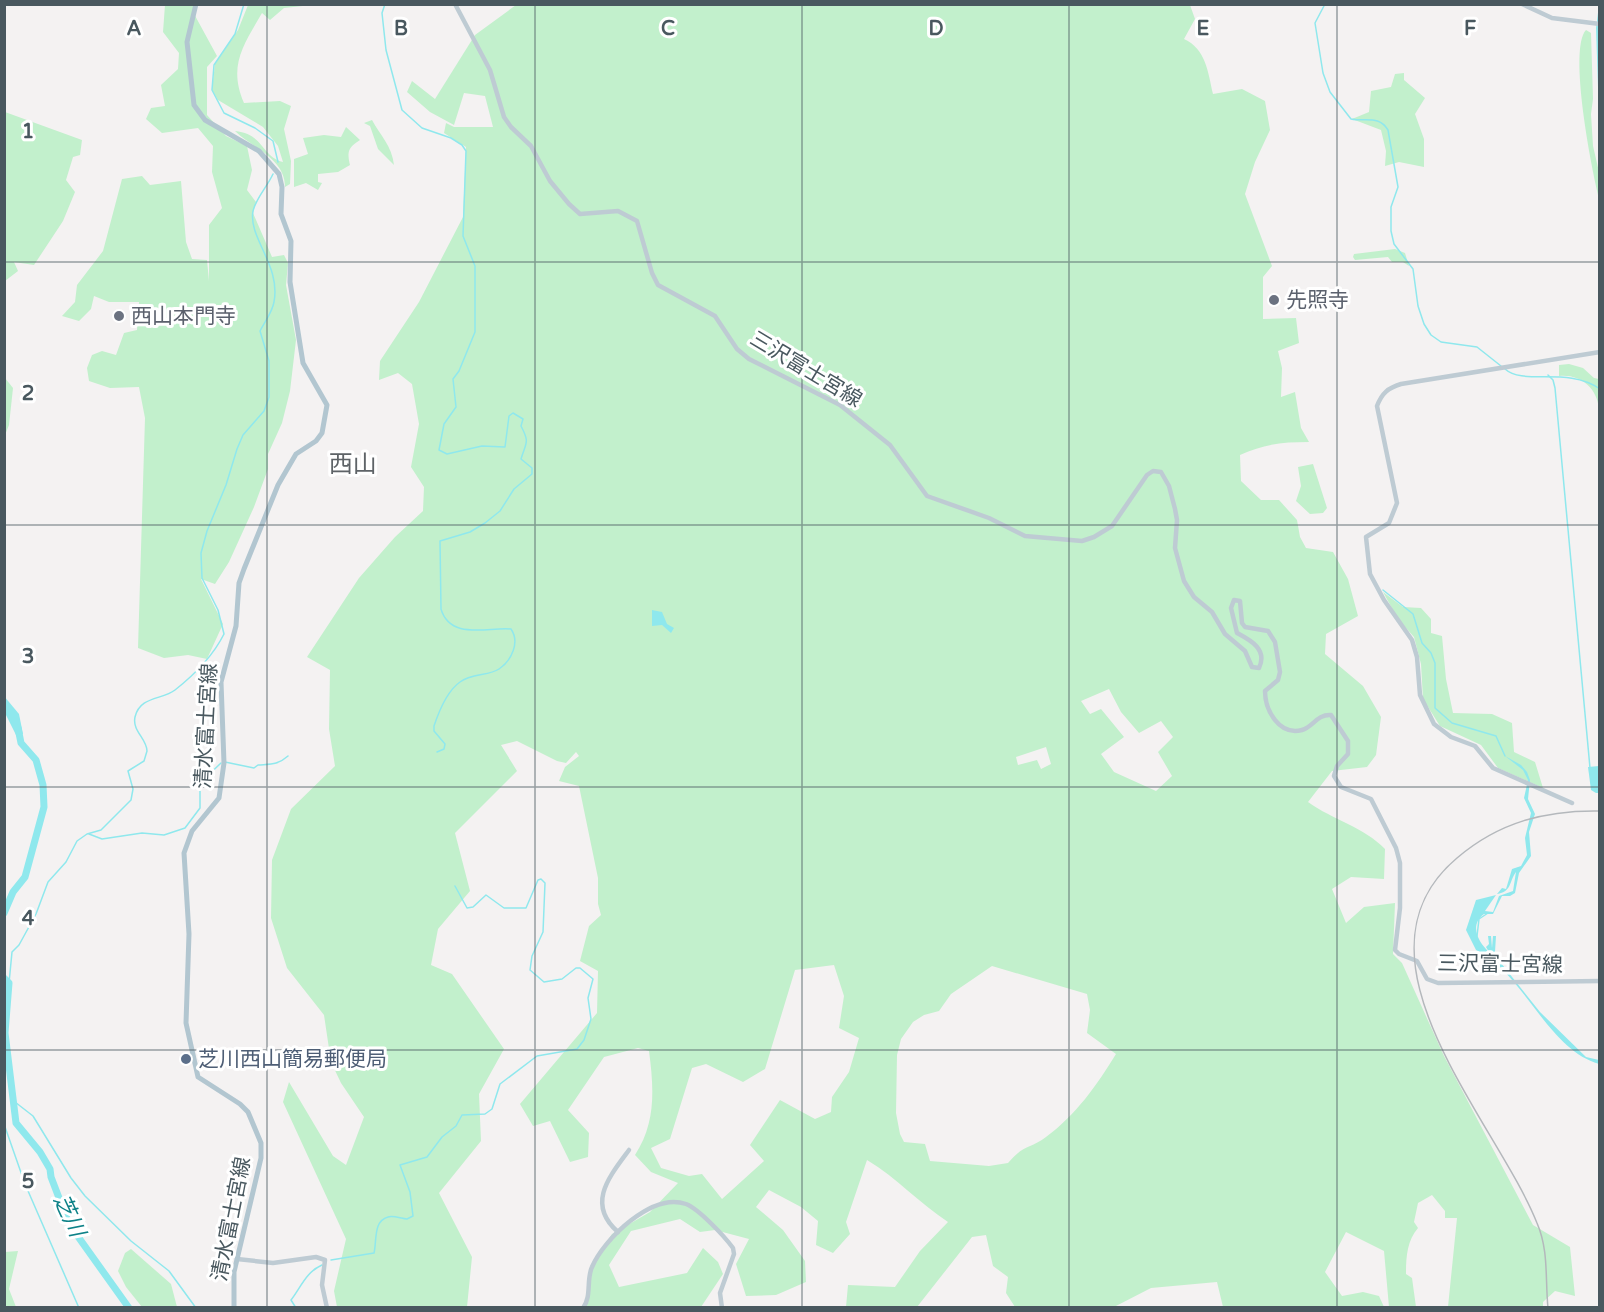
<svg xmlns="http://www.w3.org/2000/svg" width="1604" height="1312" font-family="'Varela Round','Noto Sans JP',sans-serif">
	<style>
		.green { fill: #c2f0cc; fill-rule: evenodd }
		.water { fill: #8fe8ed }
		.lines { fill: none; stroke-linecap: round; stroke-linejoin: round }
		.stream { stroke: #8fe8ed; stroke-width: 1.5 }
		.river { stroke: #8fe8ed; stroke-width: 7 }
		.secondary { stroke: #becbd3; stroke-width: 4.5 }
		.primary { stroke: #b2c6d0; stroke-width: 5 }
		.rail { stroke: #b4b8bc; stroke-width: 1.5 }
		.grid { fill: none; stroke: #49585f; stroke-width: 1.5; stroke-opacity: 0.55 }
		.worship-dot { fill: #6b7280; stroke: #fff; stroke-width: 2 }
		.service-dot { fill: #5c6f8a; stroke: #fff; stroke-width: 2 }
		.labels { text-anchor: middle; stroke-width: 6; stroke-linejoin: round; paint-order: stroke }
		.worship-label { font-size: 21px; fill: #5b616d; stroke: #fff; text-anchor: start }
		.street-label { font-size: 21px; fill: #49585f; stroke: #fff }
		.service-label { font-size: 21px; fill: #4e5e75; stroke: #fff; text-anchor: start }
		.water-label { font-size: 22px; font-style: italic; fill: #0e8288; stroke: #fff }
		.quarter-label { font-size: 24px; fill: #5e6367; stroke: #fff }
		.grid-label { font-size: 20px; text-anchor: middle; font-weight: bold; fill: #49585f; stroke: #fff; stroke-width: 6; stroke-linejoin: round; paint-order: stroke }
	</style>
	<rect width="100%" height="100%" fill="#f4f2f2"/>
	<g class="green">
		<polygon points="165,5 194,5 193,12 217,56 207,67 207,115 226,136 247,146 252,170 247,190 256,202 253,213 272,257 284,255 288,263 286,285 296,340 290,391 282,423 268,454 268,469 254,507 229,562 215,584 201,579 223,624 207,659 188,655 164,658 138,648 145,418 139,387 110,388 89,381 87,368 92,355 102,351 116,355 124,333 137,330 139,302 109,302 94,296 91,309 79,321 62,316 75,302 77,285 103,251 122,179 142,176 150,185 181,181 186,242 192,259 207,260 209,281 209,225 222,208 212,172 213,146 198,128 162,133 146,119 151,108 165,106 161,85 178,69 179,53 163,32"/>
		<path d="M248,5H312L284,8L270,20L262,13C243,46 228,66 244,103L280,101L291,106L284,129L291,161L290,184L285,187C285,158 252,148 235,131C264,134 261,156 283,162L278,146L263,127L218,100L212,90L215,64L238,30Z"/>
		<path d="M516,5H1190L1195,19L1184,39C1206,49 1208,72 1213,94L1242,89L1265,101L1270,130L1255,162L1245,194L1272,266L1263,277V319L1296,318L1299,343L1278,351L1282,368L1281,397L1295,392L1301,428L1309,442C1283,442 1264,444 1240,455L1241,481L1261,500H1279L1297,520L1300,537L1306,548L1333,552L1348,579L1358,616L1326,634L1325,654L1363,686L1381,717L1376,755L1367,767L1332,771L1308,802C1333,820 1364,827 1385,849L1384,879L1351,877L1332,889L1346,923L1364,907L1395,903L1393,954L1402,963L1444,1056L1533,1225L1570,1247L1575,1296L1555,1291L1543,1302V1307H1448L1457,1218H1445V1211L1432,1195L1418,1203L1414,1222L1418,1228C1407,1241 1406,1257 1406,1274L1412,1278L1416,1307H1389L1384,1251L1346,1232L1325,1272L1342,1296L1363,1292L1379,1296L1384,1307H1223L1217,1282L1151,1288L1114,1307H1015L1006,1293L1008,1277L993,1266L986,1235L972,1237L917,1307H846L848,1285L895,1287L920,1251L948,1222C919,1203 897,1178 867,1160L846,1222L850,1234L833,1253L816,1245L818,1221L801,1207L769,1190L756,1207L783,1230L805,1261L806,1282L776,1295L746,1296L736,1264L749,1239L715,1230L700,1232L680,1219L631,1231L609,1265L619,1287L687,1273L703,1248L718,1262L723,1274L701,1307H585L593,1262L612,1234L650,1212L678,1183L651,1172L635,1155C656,1123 654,1089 649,1051L638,1048L604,1057L568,1110L589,1133L588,1157L570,1162L550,1121L533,1126L520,1104L597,1013L598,971L580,961L589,926L601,915L598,904V878L579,786L559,781L565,767L579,756L576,752L566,763L557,761L517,741L501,745L517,771L455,833L470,891L438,929L431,965L452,974L504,1049L479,1094L481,1141L439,1193L472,1257L467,1307H337L334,1291L346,1239L283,1102L289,1082L333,1156L346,1165L364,1117L341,1083L331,1062L324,1015L287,968L271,918L272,860L291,809L335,766L329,729L330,670L307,657L359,578L395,537L423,511L424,487L411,467L419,424L412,384L398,373L379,380L380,361L419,302L463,217L466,147L444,133L446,123L454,127H493L485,96L464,93L454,125L430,112L407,92L412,81L435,99L475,35ZM1109,689L1121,712L1139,733L1161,721L1173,737L1158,752L1172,776L1156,791L1114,772L1101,754L1124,737L1101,709L1090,714L1081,701ZM1046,747L1051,764L1041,769L1037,760L1018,765L1016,757ZM834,965L844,996L839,1028L859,1038L849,1072L832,1097L831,1112L815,1119L780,1100L750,1145L764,1161L722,1199L702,1174L689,1176L661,1168L651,1148L670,1139L692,1068L706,1064L743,1082L765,1069L795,970ZM992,966L1087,994L1090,1010L1087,1033L1116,1054C1097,1085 1076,1115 1046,1137C1030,1149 1024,1144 1008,1163L989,1166L930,1161L925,1144L904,1142L900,1134L896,1113L897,1055L901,1039L913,1022L924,1015L939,1011L951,994Z"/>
		<path d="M1586,30L1591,33L1593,99L1591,114L1593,146L1599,172V198C1592,171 1568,49 1586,30Z"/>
		<polygon points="1404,73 1404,80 1425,98 1415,114 1424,139 1424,167 1399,162 1385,166 1386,151 1381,130 1352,119 1369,112 1371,91 1391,87 1395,74"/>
		<polygon points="5,112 82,140 80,155 73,157 66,180 75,192 63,221 34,265 14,262 18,271 5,281"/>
		<path d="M372,120C380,135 392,146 394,165L378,149L370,126L364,123Z"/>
		<path d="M346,127L360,140C348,148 347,151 350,165L338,172L318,174V182L322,183L318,190L306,183L294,187V159L308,154L303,138L324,135L341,137Z"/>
		<polygon points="1395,249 1405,253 1409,266 1403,262 1392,262 1388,257 1355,260 1353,257 1354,254"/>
		<path d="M1569,364L1583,368L1594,378L1599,379V409C1597,388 1581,374 1559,376V365Z"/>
		<polygon points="5,378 13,388 9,425 5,435"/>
		<polygon points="1313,464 1327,508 1323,513 1310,514 1296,501 1301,486 1298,467"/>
		<polygon points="1383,592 1403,607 1421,608 1431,619 1431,633 1442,636 1446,679 1453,713 1492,714 1512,723 1514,752 1535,762 1543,788 1498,768 1481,745 1440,726 1423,699 1421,664 1414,637 1398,619"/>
		<polygon points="131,1249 171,1284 177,1307 142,1307 126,1287 118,1271 125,1253"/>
		<polygon points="18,1251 9,1289 16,1307 5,1307 5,1252"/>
	</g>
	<g class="water">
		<polygon points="1599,5 1599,117 1596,28"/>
		<polygon points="652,610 662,612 667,624 674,628 671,633 662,625 652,626"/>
		<polygon points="4,696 19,714 23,734 17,737 5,713"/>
		<path d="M1505,756L1521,765L1527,772L1530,780L1528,799L1535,814L1529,832L1531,856L1519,873L1515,893L1510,896H1502L1493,914H1484C1469,925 1478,942 1489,952L1486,947L1489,944L1488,936H1491L1492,948L1493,936H1496L1495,952L1501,963L1540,1012L1586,1057L1599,1060V1064C1547,1049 1523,972 1476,950L1466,930L1476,900L1496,895L1485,911L1493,912L1499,896L1513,891L1516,872C1509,881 1512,892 1497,894L1502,888L1506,889L1512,869L1521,866L1527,855L1525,838L1531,813L1524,798L1528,780L1523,770Z"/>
		<polygon points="1599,766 1599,793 1596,793 1591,790 1588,767"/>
	</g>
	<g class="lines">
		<g class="stream">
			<polyline points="244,4 235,34 214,65 212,90 224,113 255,128 273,141 278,162"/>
			<path d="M385,4L382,13L386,50L402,110L422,128L451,138L462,145L466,151L463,236L475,266V332L459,371L453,379L456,407L444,424L439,450L447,454L482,446L505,447L509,416L513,413L523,419L521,426C530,443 526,442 521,459L532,468V474L514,489L500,511L485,523L470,532L440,541L441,609C450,640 487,627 511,629C520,642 512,660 499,669C489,676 471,673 460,682C447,691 439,711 434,726V731L445,744L444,749L437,752"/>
			<path d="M1325,4L1315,23L1323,73L1330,92L1351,119C1366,122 1379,115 1388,130L1398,187L1391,207V231L1394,244L1413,269L1418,306L1424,324L1431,335L1441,342L1477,347L1501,366"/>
			<path d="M1505,369C1524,386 1567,366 1600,389"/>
			<polyline points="1548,375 1553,380 1555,388 1590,768"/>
			<polyline points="1383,590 1413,614 1422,643 1431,653 1435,663 1435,708 1452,723 1496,736 1505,756"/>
			<path d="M225,762L254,768L258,765C271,764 278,765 288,756"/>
			<polyline points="89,834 102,839 142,833 164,835 185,828 200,808 200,783 221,763"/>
			<polyline points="1477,936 1479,919 1488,913"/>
			<path d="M9,983L12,952L19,945L36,914L48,882L66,862L77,841L87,834L101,830L131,800L133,789L128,771L144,761L147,751C147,739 132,731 135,717C140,696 162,700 175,690C194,675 213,656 224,634L218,610L202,578L201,553L207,531L226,485L237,449L243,435L264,411L269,397V361L260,331C265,321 272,313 274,302C281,265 248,238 253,211C256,198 267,187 273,174"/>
			<polyline points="15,1102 33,1116 71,1178 85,1196 131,1241 169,1271 196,1308"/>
			<polyline points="4,1124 25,1184 79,1308"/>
			<path d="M331,1260L374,1253C377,1241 373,1221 388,1217C393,1215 402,1219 407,1219L413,1216L410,1192L400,1165L427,1157L442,1137L456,1126L462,1115L485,1114L492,1109L500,1084L537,1056L577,1049L584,1040L591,1019L588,998L593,979L580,968H576L562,979L544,982L530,970L532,956L543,932L545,883L541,879L538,880L526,908H504L486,895L473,907L467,908L455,886"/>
			<path d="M296,1308L291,1300C301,1287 306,1272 322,1265"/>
		</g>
		<g class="river">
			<polyline points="4,913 13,892 25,877 44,807 43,785 36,760 21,743 18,728"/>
			<polyline points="4,978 9,983 5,1033 16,1123 40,1152 50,1169 51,1177 69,1224 129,1308"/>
		</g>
		<g class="secondary">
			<path d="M455,4L490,70L504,117L511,127L531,146L550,181L569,204L580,214L618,211L637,221L652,273L658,285L715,316L737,349L749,359L840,405L890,445L927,496L989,518L1025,536L1082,541L1094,537L1112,526L1147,475L1153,471L1161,472L1169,486L1175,509L1177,520L1175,548L1184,581L1194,597L1212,612L1225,634L1245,651L1252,667L1259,668C1268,649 1250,640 1237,633L1231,608L1234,600L1240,601L1242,623L1245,627L1268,631L1275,642L1280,672L1278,680L1265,691C1265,710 1279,736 1302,730C1313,727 1317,714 1331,715L1348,741V754L1337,766L1334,776L1341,787L1371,799L1396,848L1400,863V908L1395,950L1399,954L1417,961L1427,979L1438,983L1600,981"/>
			<polyline points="1522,4 1552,18 1600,24"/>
			<path d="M1572,803L1493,768L1475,746L1451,737L1434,724L1420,695L1417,657L1412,640L1384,600L1370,574L1366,537L1389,523L1397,503L1377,406C1382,393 1388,388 1401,384L1600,352"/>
			<path d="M618,1232C586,1204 609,1177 629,1150"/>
			<polyline points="237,1259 273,1263 316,1257 325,1260 322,1285 327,1308"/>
			<path d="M583,1308C592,1296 586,1280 592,1267C604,1239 652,1192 686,1204C699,1209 725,1237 733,1248L734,1254L720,1293L722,1308"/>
		</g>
		<polyline class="primary" points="196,4 187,42 194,105 205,120 259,151 279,174 282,187 281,214 291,241 290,282 303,363 327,405 322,433 316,441 296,454 278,485 244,569 239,583 236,626 221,682 224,763 219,798 192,831 184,853 189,934 186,1023 198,1077 240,1104 248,1112 261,1143 261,1158 234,1272 234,1308"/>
		<path class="rail" d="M1548,1308C1545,1278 1549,1251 1537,1223C1497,1122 1339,957 1457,858C1499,822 1546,810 1600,811"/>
	</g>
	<path class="grid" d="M267,4V1308M535,4V1308M802,4V1308M1069,4V1308M1337,4V1308M4,262H1600M4,525H1600M4,787H1600M4,1050H1600"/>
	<g class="worship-dot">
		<circle cx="1274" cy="300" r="6"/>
		<circle cx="119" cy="316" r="6"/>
	</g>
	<circle class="service-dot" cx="186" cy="1059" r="6"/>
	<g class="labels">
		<g class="worship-label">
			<text x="1286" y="307">先照寺</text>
			<text x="131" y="323">西山本門寺</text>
		</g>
		<g class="street-label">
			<text transform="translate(806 369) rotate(31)" y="7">三沢富士宮線</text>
			<text transform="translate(206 726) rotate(-87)" y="7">清水富士宮線</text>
			<text transform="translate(1500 964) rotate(1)" y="7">三沢富士宮線</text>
			<text transform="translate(231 1219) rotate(-79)" y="7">清水富士宮線</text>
		</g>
		<g class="service-label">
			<text x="198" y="1066">芝川西山簡易郵便局</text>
		</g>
		<g class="water-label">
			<text transform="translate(70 1215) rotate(65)" y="8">芝川</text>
		</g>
		<g class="quarter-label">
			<text x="353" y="472">西山</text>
		</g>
	</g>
	<g class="grid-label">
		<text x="134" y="35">A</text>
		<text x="401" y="35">B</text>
		<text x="668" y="35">C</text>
		<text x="936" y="35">D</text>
		<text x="1203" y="35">E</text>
		<text x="1470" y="35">F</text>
		<text x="28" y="138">1</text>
		<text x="28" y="400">2</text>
		<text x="28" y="663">3</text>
		<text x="28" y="925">4</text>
		<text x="28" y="1188">5</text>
	</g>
	<rect width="1604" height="1312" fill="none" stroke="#49585f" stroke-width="12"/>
</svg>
